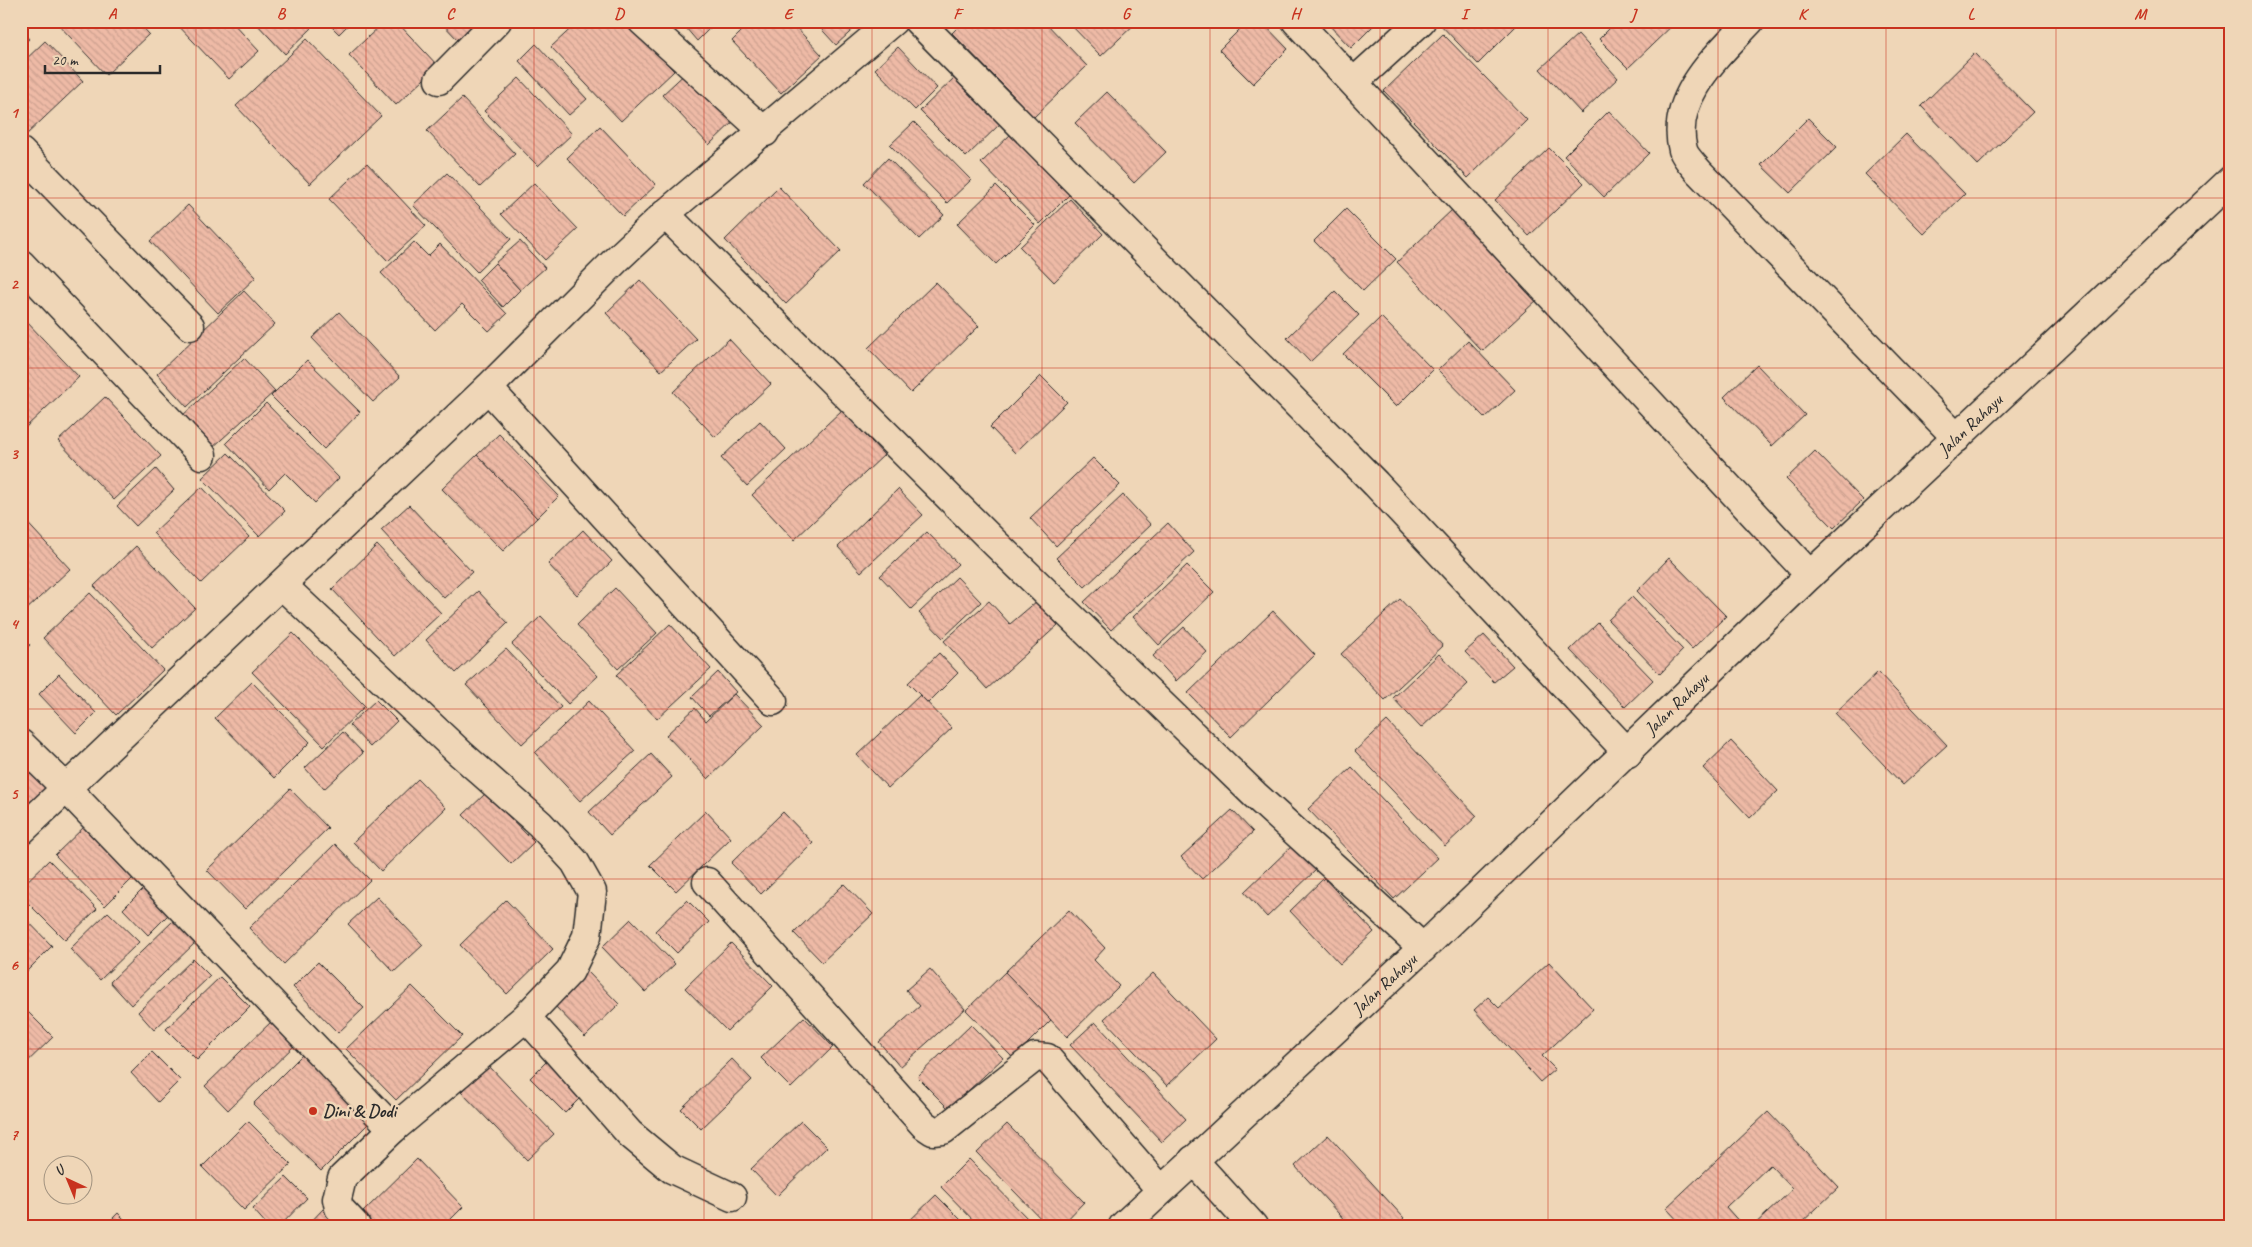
<svg xmlns="http://www.w3.org/2000/svg" width="2252" height="1247" font-family="Caveat,sans-serif">
	<style>
		.building { fill: url(#building-back-hatch); stroke: #2b2b2b }
		.lines { fill: none; stroke-linecap: round; stroke-linejoin: round }
		.minor-casing { stroke: #2b2b2b; stroke-width: 31 }
		.minor { stroke: #efd6b7; stroke-width: 28 }
		.grid { fill: none; stroke: #c8321e; stroke-width: 1; stroke-opacity: 0.55 }
		.poi-dot { fill: #c8321e; stroke: #efd6b7; stroke-width: 2 }
		.labels { text-anchor: middle; stroke-width: 5; stroke-linejoin: round; paint-order: stroke }
		.street-label { font-size: 18px; fill: #2b2b2b; stroke: #efd6b7 }
		.poi-label { font-size: 18px; font-weight: bold; fill: #2b2b2b; stroke: #efd6b7; text-anchor: start }
		.neatline { fill: none; stroke: #c8321e; stroke-width: 2 }
		.grid-label { font-size: 16px; text-anchor: middle; font-weight: bold; fill: #c8321e }
	</style>
	<defs>
		<pattern id="building-back-hatch" width="6" height="6" patternUnits="userSpaceOnUse" patternTransform="scale(1.25)"><rect width="6" height="6" fill="#eebaa6"/><path d="M-1 5l2 2M0 0l6 6M5-1l2 2" fill="none" stroke="#cca08f"/></pattern>
	</defs>
	<rect width="100%" height="100%" fill="#efd6b7"/>
	<filter id="ink" filterUnits="userSpaceOnUse"><feTurbulence type="fractalNoise" baseFrequency=".02" numOctaves="2"/><feDisplacementMap in="SourceGraphic" scale="10" xChannelSelector="R" yChannelSelector="G"/><feConvolveMatrix kernelMatrix="1 2 1 2 8 2 1 2 1" color-interpolation-filters="sRGB"/></filter>
	<g filter="url(#ink)">
		<g class="building">
			<polygon points="55,21 137,21 149,34 106,75"/>
			<polygon points="174,21 231,21 259,51 229,79"/>
			<polygon points="254,21 303,21 311,29 285,54"/>
			<polygon points="326,21 352,21 339,34"/>
			<polygon points="385,21 396,21 438,66 396,105 349,55"/>
			<polygon points="440,21 477,21 458,40"/>
			<polygon points="579,21 627,21 674,71 621,121 551,47"/>
			<polygon points="680,21 717,21 697,41"/>
			<polygon points="752,21 790,21 822,55 781,93 732,41"/>
			<polygon points="814,21 860,21 861,22 836,45"/>
			<polygon points="964,21 1044,21 1087,66 1034,117 952,33"/>
			<polygon points="1067,21 1138,21 1101,56"/>
			<polygon points="1248,21 1261,21 1288,49 1253,84 1219,50"/>
			<polygon points="1325,21 1378,21 1351,48"/>
			<polygon points="1437,21 1521,21 1478,64"/>
			<polygon points="1617,21 1677,21 1628,68 1599,39"/>
			<polygon points="21,30 29,39 21,46"/>
			<polygon points="1443,34 1527,120 1468,178 1384,91"/>
			<polygon points="1578,34 1618,78 1581,113 1540,69"/>
			<polygon points="307,39 381,116 310,184 236,106"/>
			<polygon points="45,41 83,81 25,136 21,133 21,64"/>
			<polygon points="536,44 587,99 569,115 519,61"/>
			<polygon points="898,47 937,88 915,110 875,69"/>
			<polygon points="1975,53 2033,112 1978,165 1921,106"/>
			<polygon points="690,69 737,118 709,145 662,95"/>
			<polygon points="957,75 1002,122 966,157 920,111"/>
			<polygon points="519,78 572,134 538,166 484,111"/>
			<polygon points="1107,92 1166,152 1134,183 1075,123"/>
			<polygon points="462,98 515,154 480,187 427,131"/>
			<polygon points="1609,111 1649,153 1604,197 1564,156"/>
			<polygon points="1808,118 1837,147 1790,193 1761,165"/>
			<polygon points="914,122 971,180 947,203 890,145"/>
			<polygon points="600,126 656,185 623,216 567,158"/>
			<polygon points="1013,132 1072,192 1040,224 981,163"/>
			<polygon points="1906,134 1965,194 1924,234 1865,174"/>
			<polygon points="1549,148 1584,183 1529,236 1495,200"/>
			<polygon points="888,158 944,215 919,239 864,183"/>
			<polygon points="367,163 426,226 388,261 329,199"/>
			<polygon points="447,173 511,239 477,272 413,205"/>
			<polygon points="534,183 578,229 545,260 501,214"/>
			<polygon points="996,186 1035,225 996,264 957,224"/>
			<polygon points="779,187 841,251 786,304 725,240"/>
			<polygon points="1070,199 1103,234 1054,282 1020,247"/>
			<polygon points="188,205 256,277 218,313 150,241"/>
			<polygon points="1346,209 1396,259 1363,291 1314,241"/>
			<polygon points="1453,209 1538,299 1482,351 1397,262"/>
			<polygon points="520,241 545,268 520,290 495,263"/>
			<polygon points="414,242 428,256 440,244 507,314 489,331 462,304 435,330 381,273"/>
			<polygon points="495,263 520,290 503,307 478,280"/>
			<polygon points="640,280 696,339 661,371 606,313"/>
			<polygon points="936,282 979,326 911,393 868,348"/>
			<polygon points="244,291 275,324 187,407 157,374"/>
			<polygon points="1335,291 1359,315 1310,362 1287,338"/>
			<polygon points="339,312 400,377 373,402 312,338"/>
			<polygon points="1381,317 1433,370 1396,407 1343,354"/>
			<polygon points="25,320 79,377 26,427 21,422 21,324"/>
			<polygon points="729,339 771,384 715,437 673,392"/>
			<polygon points="1468,341 1515,390 1485,418 1438,370"/>
			<polygon points="244,358 275,391 211,449 181,417"/>
			<polygon points="307,360 360,412 324,449 271,396"/>
			<polygon points="1757,365 1805,415 1772,446 1724,397"/>
			<polygon points="1041,376 1067,402 1015,453 990,427"/>
			<polygon points="105,397 161,456 114,500 58,441"/>
			<polygon points="266,403 339,478 315,503 285,473 269,489 226,443"/>
			<polygon points="842,410 884,455 794,540 752,495"/>
			<polygon points="760,421 786,449 747,486 721,458"/>
			<polygon points="499,434 559,496 537,518 477,455"/>
			<polygon points="1815,451 1863,500 1834,528 1786,479"/>
			<polygon points="228,453 285,511 259,536 202,478"/>
			<polygon points="477,455 537,518 503,551 442,489"/>
			<polygon points="1093,458 1120,485 1056,546 1030,518"/>
			<polygon points="156,469 174,490 136,526 117,506"/>
			<polygon points="202,487 249,537 201,583 153,533"/>
			<polygon points="898,489 923,515 861,572 838,547"/>
			<polygon points="1123,495 1151,525 1085,587 1056,558"/>
			<polygon points="409,505 472,572 444,598 381,530"/>
			<polygon points="21,516 70,569 22,614 21,614"/>
			<polygon points="1168,523 1194,552 1111,630 1084,602"/>
			<polygon points="583,530 612,561 577,595 548,564"/>
			<polygon points="927,532 958,564 911,609 880,576"/>
			<polygon points="377,545 441,613 395,656 332,589"/>
			<polygon points="136,546 195,608 152,648 94,586"/>
			<polygon points="1669,558 1726,616 1692,649 1637,591"/>
			<polygon points="1187,565 1214,592 1159,645 1133,617"/>
			<polygon points="957,577 981,602 943,638 919,613"/>
			<polygon points="615,588 657,633 618,669 577,625"/>
			<polygon points="478,591 508,623 456,673 426,640"/>
			<polygon points="90,593 163,670 116,715 43,638"/>
			<polygon points="1632,597 1683,650 1660,674 1608,620"/>
			<polygon points="1400,599 1443,646 1385,700 1341,654"/>
			<polygon points="989,601 1010,624 1037,601 1058,625 987,689 944,641"/>
			<polygon points="1273,611 1315,655 1231,737 1188,693"/>
			<polygon points="541,616 598,676 568,704 512,644"/>
			<polygon points="1598,623 1653,680 1625,707 1570,650"/>
			<polygon points="670,624 711,669 657,719 616,675"/>
			<polygon points="1184,627 1207,652 1176,681 1153,656"/>
			<polygon points="293,633 365,706 324,746 252,672"/>
			<polygon points="1484,635 1513,666 1494,682 1465,652"/>
			<polygon points="21,636 30,645 21,653"/>
			<polygon points="506,649 561,707 522,744 466,685"/>
			<polygon points="939,653 958,673 928,703 908,683"/>
			<polygon points="1439,654 1468,684 1421,728 1393,698"/>
			<polygon points="718,672 736,692 709,716 692,697"/>
			<polygon points="1878,672 1947,745 1903,785 1835,713"/>
			<polygon points="59,674 96,713 76,733 39,694"/>
			<polygon points="252,682 310,742 274,778 215,718"/>
			<polygon points="734,694 764,725 708,779 666,735 695,708 706,721"/>
			<polygon points="920,695 952,728 888,788 857,755"/>
			<polygon points="376,700 397,721 370,747 349,725"/>
			<polygon points="589,701 635,751 580,801 535,753"/>
			<polygon points="1387,721 1477,816 1445,846 1355,751"/>
			<polygon points="343,732 363,753 324,789 305,768"/>
			<polygon points="1731,741 1778,791 1750,818 1703,768"/>
			<polygon points="651,754 672,777 610,835 589,812"/>
			<polygon points="37,763 60,787 33,813 21,801 21,778"/>
			<polygon points="1352,767 1438,858 1394,899 1308,809"/>
			<polygon points="418,779 446,808 381,871 353,842"/>
			<polygon points="290,789 328,828 245,909 207,870"/>
			<polygon points="486,793 534,842 511,864 463,815"/>
			<polygon points="1232,810 1253,832 1202,879 1181,857"/>
			<polygon points="706,811 731,838 676,891 650,865"/>
			<polygon points="783,812 813,843 761,894 731,863"/>
			<polygon points="86,825 135,876 105,906 55,855"/>
			<polygon points="335,844 370,880 284,964 249,928"/>
			<polygon points="1294,844 1317,869 1267,917 1244,892"/>
			<polygon points="49,860 97,909 65,940 21,896 21,887"/>
			<polygon points="1324,878 1374,932 1340,964 1290,911"/>
			<polygon points="148,884 173,910 148,935 123,909"/>
			<polygon points="844,884 873,914 822,962 794,933"/>
			<polygon points="377,897 423,945 394,972 348,924"/>
			<polygon points="506,900 553,949 507,994 460,945"/>
			<polygon points="687,900 709,922 677,953 655,931"/>
			<polygon points="1069,910 1105,948 1094,960 1119,986 1067,1037 1005,972"/>
			<polygon points="108,912 139,942 100,980 70,949"/>
			<polygon points="21,914 52,946 24,974 21,972"/>
			<polygon points="175,919 197,941 131,1005 110,982"/>
			<polygon points="631,919 675,964 645,992 602,947"/>
			<polygon points="731,943 773,986 727,1031 685,988"/>
			<polygon points="193,959 210,976 154,1030 138,1012"/>
			<polygon points="318,962 364,1008 338,1033 293,987"/>
			<polygon points="1549,962 1593,1009 1542,1056 1555,1069 1540,1082 1474,1010 1488,997 1499,1008"/>
			<polygon points="930,969 965,1009 900,1067 879,1042 920,1006 906,990"/>
			<polygon points="586,970 619,1004 585,1037 552,1003"/>
			<polygon points="1005,972 1051,1020 1013,1058 966,1010"/>
			<polygon points="1153,973 1216,1039 1167,1086 1104,1019"/>
			<polygon points="220,977 250,1007 197,1060 166,1029"/>
			<polygon points="412,986 462,1036 396,1100 346,1049"/>
			<polygon points="21,1005 53,1037 21,1068"/>
			<polygon points="804,1017 833,1047 791,1088 761,1058"/>
			<polygon points="274,1019 297,1043 228,1110 205,1086"/>
			<polygon points="1095,1022 1186,1119 1162,1142 1070,1045"/>
			<polygon points="971,1025 1003,1058 949,1109 917,1077"/>
			<polygon points="306,1051 374,1118 321,1171 253,1104"/>
			<polygon points="152,1052 180,1080 158,1102 131,1073"/>
			<polygon points="732,1059 752,1080 701,1129 681,1109"/>
			<polygon points="547,1061 582,1096 565,1113 530,1078"/>
			<polygon points="488,1065 554,1134 527,1160 461,1092"/>
			<polygon points="1768,1112 1839,1187 1798,1226 1753,1226 1793,1189 1770,1165 1726,1207 1743,1226 1683,1226 1666,1208"/>
			<polygon points="248,1121 291,1164 244,1210 202,1167"/>
			<polygon points="801,1121 827,1147 777,1196 751,1169"/>
			<polygon points="1007,1124 1084,1202 1061,1226 1048,1226 977,1153"/>
			<polygon points="1328,1135 1404,1218 1396,1226 1350,1226 1295,1166"/>
			<polygon points="417,1159 463,1207 444,1226 370,1226 360,1215"/>
			<polygon points="969,1159 1034,1225 979,1226 941,1187"/>
			<polygon points="286,1177 307,1198 280,1226 268,1226 253,1209"/>
			<polygon points="936,1195 967,1226 904,1226"/>
			<polygon points="323,1209 339,1226 307,1226"/>
			<polygon points="118,1213 131,1226 105,1226"/>
		</g>
		<g class="lines">
			<g class="minor-casing">
				<g id="minor">
					<polyline points="642,21 765,132"/>
					<polyline points="918,21 1376,484 1628,753"/>
					<polyline points="1296,21 1810,575"/>
					<path d="M1750,21C1718,55 1669,98 1683,150C1685,157 1694,166 1699,172L1957,438"/>
					<polyline points="439,80 497,21"/>
					<polyline points="1354,82 1421,21"/>
					<polyline points="21,152 190,326"/>
					<polyline points="665,214 995,543 1255,795 1423,948"/>
					<polyline points="21,264 202,455"/>
					<polyline points="488,388 773,701"/>
					<polyline points="282,585 461,754 540,824 575,862 592,892 587,936 570,971 526,1017 393,1129 342,1178 337,1199 339,1208 356,1226"/>
					<polyline points="21,744 67,789 393,1129"/>
					<polyline points="21,831 488,388 617,259 665,214 893,21"/>
					<polyline points="707,882 924,1125 933,1131 943,1130 1035,1057 1047,1058 1161,1190"/>
					<polyline points="526,1017 630,1134 672,1169 732,1197"/>
					<polyline points="1193,1160 1253,1226"/>
					<path id="s1" d="M1123,1226L1423,948L1810,575L2231,180"/>
				</g>
			</g>
			<use href="#minor" class="minor"/>
		</g>
	</g>
	<path class="grid" d="M196,21V1226M366,21V1226M534,21V1226M704,21V1226M872,21V1226M1042,21V1226M1210,21V1226M1380,21V1226M1548,21V1226M1718,21V1226M1886,21V1226M2056,21V1226M21,198H2231M21,368H2231M21,538H2231M21,709H2231M21,879H2231M21,1049H2231"/>
	<circle class="poi-dot" cx="313" cy="1111" r="5"/>
	<g class="labels">
		<g class="street-label">
			<text dy="6" stroke="none"><textPath href="#s1" startOffset="1166">Jalan Rahayu</textPath></text>
			<text dy="6" stroke="none"><textPath href="#s1" startOffset="761">Jalan Rahayu</textPath></text>
			<text dy="6" stroke="none"><textPath href="#s1" startOffset="356">Jalan Rahayu</textPath></text>
		</g>
		<g class="poi-label">
			<text x="323" y="1117">Dini &amp; Dodi</text>
		</g>
	</g>
	<rect width="2252" height="1247" fill="none" stroke="#efd6b7" stroke-width="55"/>
	<g transform="translate(68 1180) rotate(316)"><circle r="24" fill="#efd6b7" stroke="#a1927f"/>
	<path d="M0-4L9 19L0 12L-9 19Z" fill="#c8321e"/>
	<text y="-8" font-size="14" font-weight="bold" text-anchor="middle" fill="#2b2b2b">U</text>
	</g>
	<path d="M45 65v8h115v-8" fill="none" stroke="#2b2b2b" stroke-width="2.5"/>
	<text x="52" y="65" font-size="15" fill="#2b2b2b" stroke="#efd6b7" stroke-width="4" paint-order="stroke">20 m</text>
	<rect x="28" y="28" width="2196" height="1192" class="neatline"/>
	<g class="grid-label">
		<text x="112" y="19">A</text>
		<text x="281" y="19">B</text>
		<text x="450" y="19">C</text>
		<text x="619" y="19">D</text>
		<text x="788" y="19">E</text>
		<text x="957" y="19">F</text>
		<text x="1126" y="19">G</text>
		<text x="1295" y="19">H</text>
		<text x="1464" y="19">I</text>
		<text x="1633" y="19">J</text>
		<text x="1802" y="19">K</text>
		<text x="1971" y="19">L</text>
		<text x="2140" y="19">M</text>
		<text x="14" y="118">1</text>
		<text x="14" y="289">2</text>
		<text x="14" y="459">3</text>
		<text x="14" y="629">4</text>
		<text x="14" y="799">5</text>
		<text x="14" y="970">6</text>
		<text x="14" y="1140">7</text>
	</g>
</svg>
